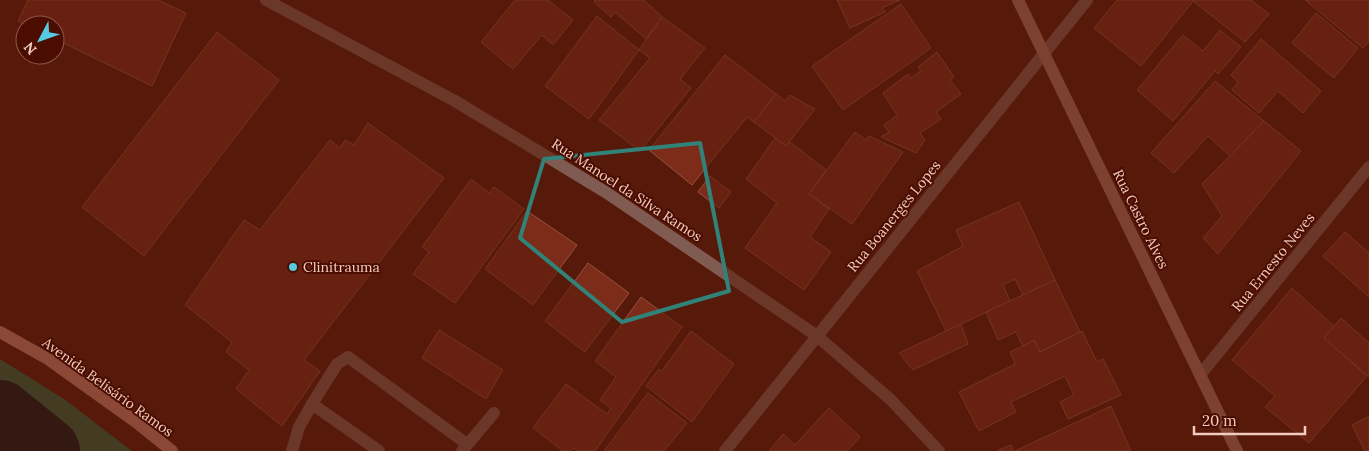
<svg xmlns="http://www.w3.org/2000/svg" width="1369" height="451" font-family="Lora,serif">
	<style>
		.green { fill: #2a6441 }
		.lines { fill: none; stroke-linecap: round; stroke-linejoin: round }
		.river { stroke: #08191c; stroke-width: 66 }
		.building { fill: #7c2c19; stroke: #965241 }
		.lane { stroke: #805b51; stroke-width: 12 }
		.street { stroke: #805b51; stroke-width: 12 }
		.secondary { stroke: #ac7162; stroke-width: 12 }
		.primary { stroke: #cd826f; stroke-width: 12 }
		.marked { fill: none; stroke: #31837a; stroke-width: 4; stroke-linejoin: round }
		.poi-dot { fill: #57c9e2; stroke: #4b0d00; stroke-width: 2 }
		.labels { text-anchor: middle; stroke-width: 4; stroke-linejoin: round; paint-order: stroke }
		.street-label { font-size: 14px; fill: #f2cbc0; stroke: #4b0d00 }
		.poi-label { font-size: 14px; fill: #f2cbc0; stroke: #4b0d00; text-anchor: start }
	</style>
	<rect width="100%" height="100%" fill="#571909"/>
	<polygon class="green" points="0,359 64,399 132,451 0,451"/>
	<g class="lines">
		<polyline class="river" points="0,413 47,451"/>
	</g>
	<g class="building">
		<polygon points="28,0 158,0 186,13 152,86 55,39 55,25 25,25 18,21"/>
		<polygon points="515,0 548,0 573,20 553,45 542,35 513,69 481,42"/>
		<polygon points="595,0 644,0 662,17 646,39 615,12 611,17 594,2"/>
		<polygon points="837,0 900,0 882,8 885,12 850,28"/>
		<polygon points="1117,0 1194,0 1141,66 1094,28"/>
		<polygon points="1194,0 1251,0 1269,14 1245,42 1193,1"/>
		<polygon points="1305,0 1369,0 1369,41 1363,48"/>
		<polygon points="901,4 931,48 843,110 812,66"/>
		<polygon points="1316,13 1358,48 1334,78 1292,43"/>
		<polygon points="597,16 639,50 589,119 545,86"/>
		<polygon points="662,17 705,48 680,79 691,88 640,151 599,120 650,58 639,50"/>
		<polygon points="1220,30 1241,47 1218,74 1215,71 1173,121 1137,90 1183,35 1203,51"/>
		<polygon points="217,32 279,80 144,256 82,207"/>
		<polygon points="1261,39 1321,91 1303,113 1278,91 1259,113 1232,90 1238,82 1231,75"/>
		<polygon points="937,52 954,77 950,80 961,94 936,112 941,119 920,133 925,140 916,153 881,137 889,132 884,125 897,115 883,93 908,74 911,78 921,71 918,67"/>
		<polygon points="725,55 776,94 754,122 747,117 692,185 649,150"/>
		<polygon points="1215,81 1264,121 1230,156 1208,136 1174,173 1151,153"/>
		<polygon points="776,94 785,101 790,95 815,109 786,146 754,122"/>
		<polygon points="1264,121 1301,151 1218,254 1203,238 1222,216 1202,184"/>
		<polygon points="368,123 444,178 304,360 320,371 282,426 236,389 249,370 226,352 232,342 185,305 244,220 260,230 330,140 340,148 345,140 354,145"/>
		<polygon points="855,132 866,140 869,136 903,152 852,224 809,194"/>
		<polygon points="775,138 786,146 790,142 826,170 809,194 829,209 810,237 831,252 804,290 745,248 777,203 746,179"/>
		<polygon points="710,176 731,192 719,208 698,192"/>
		<polygon points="471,179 489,193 494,187 524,209 455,303 413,274 429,252 422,247"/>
		<polygon points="1019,202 1055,280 1023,295 1015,279 1003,285 1010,301 946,331 917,271 963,246 956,230"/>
		<polygon points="527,211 577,245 533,305 485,269"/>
		<polygon points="1345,232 1369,253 1369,297 1323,256"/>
		<polygon points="588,263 629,293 585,352 545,321"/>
		<polygon points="1055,280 1080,332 1040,352 1034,340 1023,346 1016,332 998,340 986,312"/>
		<polygon points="1292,288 1334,326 1324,338 1367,376 1309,443 1265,407 1275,396 1232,360"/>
		<polygon points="641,297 682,327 595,451 577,451 573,448 571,451 563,451 533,428 566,384 607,414 611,408 600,400 616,377 595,361"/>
		<polygon points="1341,318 1369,343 1369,377 1324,338"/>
		<polygon points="961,324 968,344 913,370 899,353"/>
		<polygon points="439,330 503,370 486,399 422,358"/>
		<polygon points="691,331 734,364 692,422 646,386 659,369 662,371"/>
		<polygon points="1082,331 1097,362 1103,359 1121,395 1068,419 1060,402 1074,395 1065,376 1011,402 1016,412 979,431 959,392 1015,364 1010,352 1023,346 1034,340 1040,352"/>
		<polygon points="648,393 687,423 664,451 604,451"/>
		<polygon points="1111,406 1131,451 1015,451"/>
		<polygon points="829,408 860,437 847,451 769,451 783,434 795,445"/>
		<polygon points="1369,416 1369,451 1365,451 1352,425"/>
		<polygon points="1011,445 1014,451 997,451"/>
	</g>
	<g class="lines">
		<g class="lane">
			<polyline points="312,404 379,451"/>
			<polyline points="292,451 299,427 312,404 337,364 348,357 467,444"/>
			<polyline points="462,451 494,413"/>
		</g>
		<g class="street">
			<polyline points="266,0 455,101 607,193 817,336 891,400 939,451"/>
			<polyline points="1200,375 1369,167"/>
			<polyline points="725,451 1087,0"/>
		</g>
		<polyline class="secondary" points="1018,0 1237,451"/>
		<polyline class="primary" points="0,332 48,359 136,422 172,451"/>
	</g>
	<path d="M0 0H1369V451H0ZM700,143L729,291L622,322L520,238L544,159Z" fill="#571909" fill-opacity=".55" fill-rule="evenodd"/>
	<path class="marked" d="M700,143L729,291L622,322L520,238L544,159Z"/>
	<circle class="poi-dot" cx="293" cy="267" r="5"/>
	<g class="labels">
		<g class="street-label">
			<text transform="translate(627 190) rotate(33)" y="5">Rua Manoel da Silva Ramos</text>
			<text transform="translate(894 216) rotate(-51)" y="5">Rua Boanerges Lopes</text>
			<text transform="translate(1141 219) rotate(64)" y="5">Rua Castro Alves</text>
			<text transform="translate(1273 262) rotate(-51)" y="5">Rua Ernesto Neves</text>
			<text transform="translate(108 387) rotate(36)" y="5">Avenida Belisário Ramos</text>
		</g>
		<g class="poi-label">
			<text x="303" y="272">Clinitrauma</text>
		</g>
	</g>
	<g transform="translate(40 40) rotate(229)"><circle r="24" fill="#4b0d00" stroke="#8e594d"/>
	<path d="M0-4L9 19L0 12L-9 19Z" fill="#57c9e2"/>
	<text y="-8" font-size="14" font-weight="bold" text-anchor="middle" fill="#f2cbc0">N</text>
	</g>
	<path d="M1194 426v8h111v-8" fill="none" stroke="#f2cbc0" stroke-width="2.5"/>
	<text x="1202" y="426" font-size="15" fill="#f2cbc0" stroke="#4b0d00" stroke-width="4" paint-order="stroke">20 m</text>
</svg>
